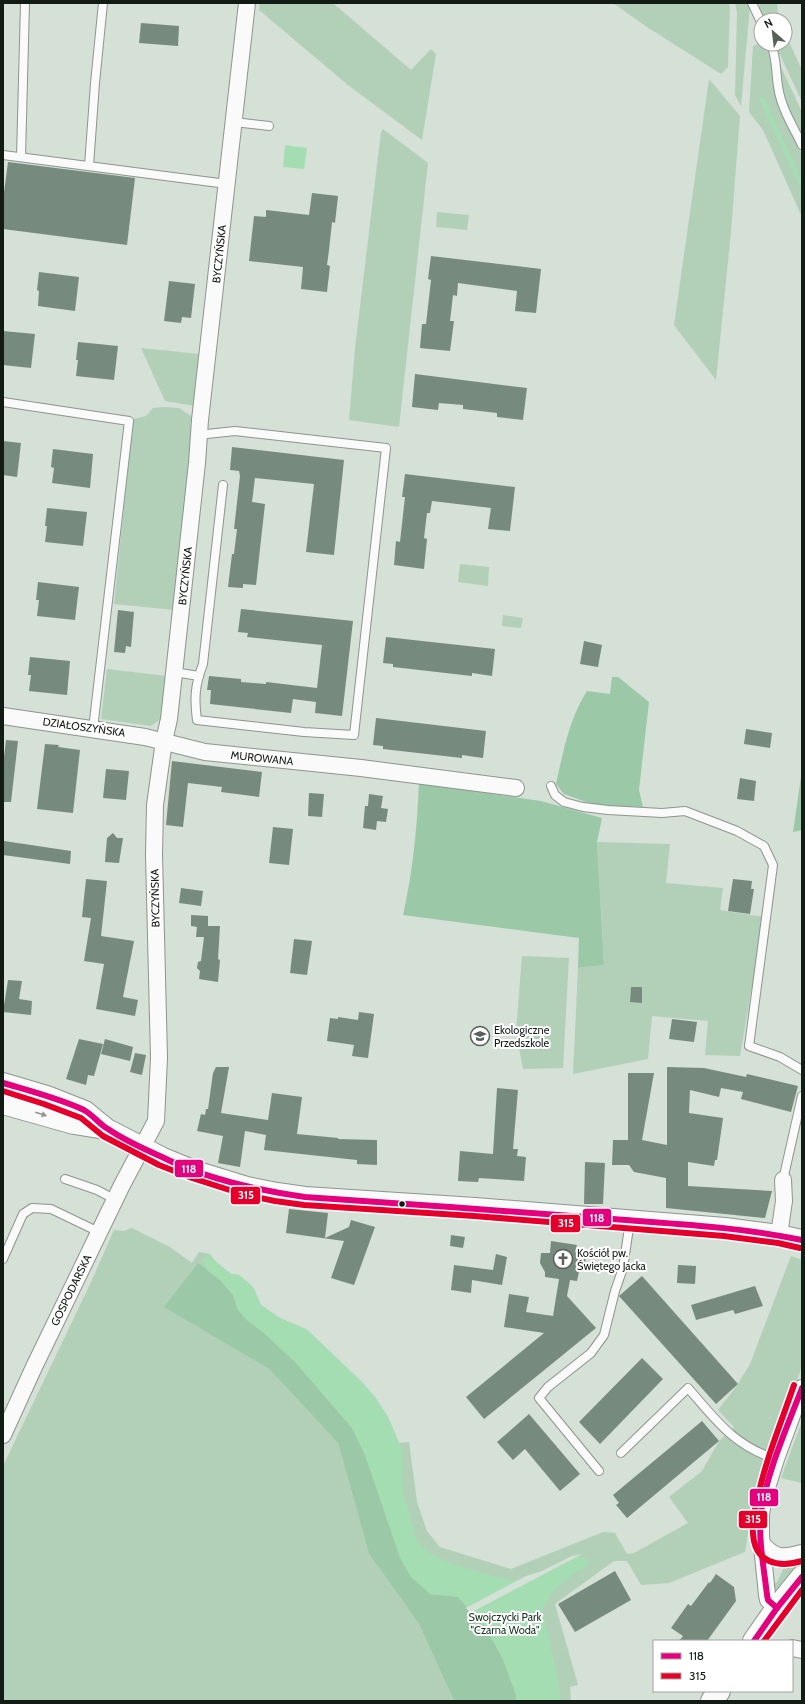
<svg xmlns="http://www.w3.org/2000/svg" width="805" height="1704" font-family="Cabin,sans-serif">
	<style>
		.green { fill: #b2d0b8 }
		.forest { fill: #9bc8a6 }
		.water { fill: #a5ddb3 }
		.pier { fill: #d5e0d7 }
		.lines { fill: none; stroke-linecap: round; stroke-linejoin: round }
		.stream { stroke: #a5ddb3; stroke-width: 4.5 }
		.building { fill: #768b7d }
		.service-casing { stroke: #8d958e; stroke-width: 10 }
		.minor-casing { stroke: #8d958e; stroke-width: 18 }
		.tertiary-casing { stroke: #8d958e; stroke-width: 22 }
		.secondary-casing { stroke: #8d958e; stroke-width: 24 }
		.service { stroke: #f9faf9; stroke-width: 8 }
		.minor { stroke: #f9faf9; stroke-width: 16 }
		.tertiary { stroke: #f9faf9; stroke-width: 20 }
		.secondary { stroke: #f9faf9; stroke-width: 22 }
		.bus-1-casing { stroke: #fff; stroke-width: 9 }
		.bus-2-casing { stroke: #fff; stroke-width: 9 }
		.bus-1 { stroke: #e5007d; stroke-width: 6 }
		.bus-2 { stroke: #e4002b; stroke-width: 6 }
		.oneway { fill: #929692 }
		.bus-dot { fill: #131b15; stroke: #fff; stroke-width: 1.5 }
		.labels { text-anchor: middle; stroke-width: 4; stroke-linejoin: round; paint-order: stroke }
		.street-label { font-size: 11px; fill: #131b15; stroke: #fff }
		.poi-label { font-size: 11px; fill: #131b15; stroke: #fff; text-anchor: start }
		.park-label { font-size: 11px; fill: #13331d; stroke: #fff }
		.line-badge { stroke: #fff; stroke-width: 1.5 }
		.badge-label { font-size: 11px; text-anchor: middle; font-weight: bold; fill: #fff }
	</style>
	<rect width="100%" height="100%" fill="#d5e0d7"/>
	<g class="green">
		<polygon points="260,3 333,3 411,70 431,49 436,54 422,140 348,85 259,10"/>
		<polygon points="613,3 728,3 730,7 728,67 721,74 647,27"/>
		<polygon points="735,3 749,3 750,6 741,106 735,95 737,13"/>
		<polygon points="760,3 777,3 779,20 764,20 759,10"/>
		<polygon points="785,33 802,70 802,102 775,44 785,44"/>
		<polygon points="758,44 768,46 777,100 802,154 802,217 763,130 749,112 753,46"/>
		<polygon points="781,67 802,112 802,137 784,98 779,68"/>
		<polygon points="709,79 740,116 731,232 716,380 674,325"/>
		<polygon points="383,129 428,163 399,427 349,420 355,348 381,132"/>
		<polygon points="437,212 469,215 467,230 436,227"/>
		<polygon points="141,348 200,354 195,406 165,401"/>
		<polygon points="162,407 179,408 194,418 174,610 114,604 133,419 146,416 153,408"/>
		<polygon points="460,564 489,567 488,586 458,582"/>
		<polygon points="503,615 523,618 521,628 502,626"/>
		<polygon points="107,669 167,676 162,718 151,726 101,719"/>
		<polygon points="597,842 670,844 666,883 723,888 720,910 764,917 740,1056 705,1055 708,1021 652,1016 648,1059 573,1074 578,968 604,965"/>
		<polygon points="522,956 569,958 563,1068 523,1069 516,1032"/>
		<polygon points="132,1228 170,1247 192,1263 199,1252 210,1254 216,1262 231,1274 239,1275 253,1287 261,1305 280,1318 306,1329 361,1381 375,1397 388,1417 399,1443 409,1442 417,1502 427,1531 440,1547 511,1569 603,1532 615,1533 627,1554 634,1553 688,1523 669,1497 702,1471 719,1441 734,1427 718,1410 738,1384 750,1364 791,1256 802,1260 802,1366 775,1444 763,1462 755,1490 745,1552 669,1583 641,1585 627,1561 614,1561 555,1604 578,1685 570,1687 571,1701 473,1701 396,1575 351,1440 184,1281 165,1307 269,1369 338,1443 369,1554 419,1624 454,1701 3,1701 3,1466 92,1280 114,1230 124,1231"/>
		<polygon points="802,1421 802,1478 801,1483 781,1478"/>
		<polygon points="800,1561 801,1563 778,1591 774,1590 772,1585 777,1582 785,1565"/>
	</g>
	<g class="forest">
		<path d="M612,677H618L649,702L639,790L643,807L597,806L564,794L556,784C563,753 569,719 587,691L610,694Z"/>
		<polygon points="802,770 802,830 793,832"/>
		<path d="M419,783L541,801L602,818L597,842L604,965L578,968L579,938L403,915C413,871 417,828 419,783Z"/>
		<polygon points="198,1263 221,1281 233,1295 238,1310 248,1321 265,1334 295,1362 352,1428 365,1455 401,1560 430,1594 458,1597 486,1628 503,1659 516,1695 516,1701 454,1701 419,1624 369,1554 338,1443 269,1369 164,1307"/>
	</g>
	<g class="water">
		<polygon points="285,145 307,148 304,169 283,167"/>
		<path d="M210,1254L216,1262L231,1274L239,1275L253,1287L261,1305L280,1318L306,1329L361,1381L375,1397L388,1417L402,1450L403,1492L417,1541L431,1554L450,1563L499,1578L517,1581L543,1573L573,1558L583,1556L588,1561V1566C564,1579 556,1585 542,1609L557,1675L561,1701H516V1695L503,1659L486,1628L458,1597L430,1594L411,1577L401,1560L365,1455L352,1428L295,1362L265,1334L248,1321L238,1310L233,1295L221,1281L207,1270L202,1260Z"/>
	</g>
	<polygon class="pier" points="582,1554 470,1613 466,1608 526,1576 542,1571 572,1556"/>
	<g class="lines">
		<polyline class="stream" points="762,99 802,186"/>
	</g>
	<g class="building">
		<polygon points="141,23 179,26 178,46 139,43"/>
		<polygon points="8,162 135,178 127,245 3,229 3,200"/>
		<polygon points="312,193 338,196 335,223 332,222 329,250 327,265 330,266 327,292 301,289 303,267 249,261 254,216 266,217 266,210 309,215"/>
		<polygon points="431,256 541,269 536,313 515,311 517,291 458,283 457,296 453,295 450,321 454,321 450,351 420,348 422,324 426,324 431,280 428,279"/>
		<polygon points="39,272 79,277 75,311 38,306 39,291 37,290"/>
		<polygon points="169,281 195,284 191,318 182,317 181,323 164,321"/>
		<polygon points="3,331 35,334 31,368 3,365"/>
		<polygon points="78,342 118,346 114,380 76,376 78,360 76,360"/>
		<polygon points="415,374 527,388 523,420 497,417 497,413 463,409 463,405 439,403 438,410 412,407"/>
		<polygon points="3,441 21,443 17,477 3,475"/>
		<polygon points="232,447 344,460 334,555 306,552 314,484 255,478 252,502 265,504 256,585 243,584 243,588 228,587 232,554 234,554 237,529 234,529 240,476 239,471 230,470"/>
		<polygon points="53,449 93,454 90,488 52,483 54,468 51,467"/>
		<polygon points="405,474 515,487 510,531 488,529 491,508 432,501 430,513 427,513 424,538 427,539 424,569 394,565 396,541 400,542 405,497 402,497"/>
		<polygon points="47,508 87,512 83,546 45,542 47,526 45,526"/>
		<polygon points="38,582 79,587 75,620 37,616 39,600 36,600"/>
		<polygon points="241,609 353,621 342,716 315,713 316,702 293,699 291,713 210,704 211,690 207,690 209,676 241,679 241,682 266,684 266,682 317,688 322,645 247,637 248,633 238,632"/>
		<polygon points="118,610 134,612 131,647 126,646 125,653 114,652"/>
		<polygon points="386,637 495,649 492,676 472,673 472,676 393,667 393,664 383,663"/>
		<polygon points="584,641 602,645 598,667 580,664"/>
		<polygon points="30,657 70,661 67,695 29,691 31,675 28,675"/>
		<polygon points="376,718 486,731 483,758 462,755 462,758 383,749 383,746 373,745"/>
		<polygon points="746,729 772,733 770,748 744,744"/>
		<polygon points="6,740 18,741 11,802 3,802 3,766"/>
		<polygon points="45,744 59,745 58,747 80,750 73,813 37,809"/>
		<polygon points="172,761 262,772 259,797 221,792 222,787 188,783 183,827 166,825"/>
		<polygon points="106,769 129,771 126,800 103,798"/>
		<polygon points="740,778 756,781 754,801 737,799"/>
		<polygon points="309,793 324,794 322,817 308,816"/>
		<polygon points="369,794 383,796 381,808 388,809 386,822 377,821 376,830 363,828 365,806 368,806"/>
		<polygon points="273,827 293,829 289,865 269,863"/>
		<polygon points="113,833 117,838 123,838 119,863 105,862 107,838"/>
		<polygon points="4,841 71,851 70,864 3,855"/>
		<polygon points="86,879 107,881 101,936 134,941 123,997 138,1000 135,1016 96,1009 104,964 84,961 91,918 82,917"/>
		<polygon points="733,879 752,881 751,889 754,889 750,914 728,911"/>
		<polygon points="181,888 203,891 201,906 179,903"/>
		<polygon points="191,915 208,916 208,926 220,926 218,959 220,960 218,982 199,979 200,971 197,968 198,962 201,961 204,937 196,937 197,927 191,926"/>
		<polygon points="294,939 312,941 307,975 290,973"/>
		<polygon points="8,980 22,981 19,999 32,1001 31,1015 3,1012"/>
		<polygon points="631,987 642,987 642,1003 630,1002"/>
		<polygon points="359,1012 374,1014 368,1058 352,1056 354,1045 327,1041 330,1018 338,1019 338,1017 358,1020"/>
		<polygon points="672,1019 697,1022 694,1042 669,1039"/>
		<polygon points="79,1039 103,1044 94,1076 88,1075 86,1085 66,1079"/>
		<polygon points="105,1039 133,1047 130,1061 101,1054"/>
		<polygon points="135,1053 146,1055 142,1075 130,1072"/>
		<polygon points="216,1067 229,1067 221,1113 268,1120 272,1093 302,1097 297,1134 338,1138 338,1139 377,1140 377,1165 357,1164 357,1160 264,1150 266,1135 245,1131 240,1167 218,1163 223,1136 197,1131 201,1114 205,1115 206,1109 208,1109 213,1073"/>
		<polygon points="667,1067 704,1068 746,1077 747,1074 798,1086 791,1112 741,1099 743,1092 721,1088 719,1097 690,1090 689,1113 723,1118 717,1160 715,1160 714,1166 688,1162 688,1186 772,1191 765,1218 666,1208 666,1178 634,1172 629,1165 612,1165 613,1140 628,1140 628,1073 654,1073 642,1140 667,1145"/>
		<polygon points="497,1088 518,1090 513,1149 518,1149 517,1156 526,1157 524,1181 479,1178 478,1182 458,1181 460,1151 493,1154"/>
		<polygon points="585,1162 605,1163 603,1204 584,1204"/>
		<polygon points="289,1209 328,1213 325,1238 349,1227 351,1220 375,1227 354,1285 331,1278 344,1241 286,1233"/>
		<polygon points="451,1235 465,1237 463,1248 450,1246"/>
		<polygon points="551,1241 577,1245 575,1252 581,1253 581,1256 586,1257 584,1271 579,1271 577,1281 570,1280 567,1296 596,1328 484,1419 466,1397 544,1333 504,1327 509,1294 529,1297 526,1312 553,1316 559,1279 545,1277 545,1272 540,1263 541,1253 550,1253"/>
		<polygon points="496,1254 507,1257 502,1285 472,1280 471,1293 451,1290 454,1265 493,1270"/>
		<polygon points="678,1265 696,1266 695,1284 677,1283"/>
		<polygon points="642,1276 738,1384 716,1404 619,1296"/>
		<polygon points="755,1286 763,1306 735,1314 733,1310 696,1320 691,1305"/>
		<polygon points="642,1358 663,1379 600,1444 579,1422"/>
		<polygon points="529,1414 580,1474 560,1491 525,1449 513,1460 497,1442"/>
		<polygon points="702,1421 719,1441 627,1518 616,1505 619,1503 613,1495"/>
		<polygon points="615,1571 631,1600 575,1632 558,1604"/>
		<polygon points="716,1574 734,1587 736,1601 707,1641 679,1641 683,1636 671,1628 688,1604 691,1606 709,1582 710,1583"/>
	</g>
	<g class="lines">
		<g class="service-casing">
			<g id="service">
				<polyline points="752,3 761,22"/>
				<path d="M771,44C778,60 775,79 780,96C784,113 795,130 802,145"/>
				<polyline points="234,122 269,126"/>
				<polyline points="3,155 227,184"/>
				<polyline points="21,157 25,3"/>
				<polyline points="89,166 95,83 103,3"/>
				<polyline points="3,402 129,421 93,729"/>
				<path d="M200,434H207L235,431L386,448L354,735L304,732L197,720C194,698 195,685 203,664L223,485"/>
				<polyline points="174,672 199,676"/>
				<polyline points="551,786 555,795 564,802 583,807 608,810 662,813 685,811 737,831 764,846 773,865 749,1046 780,1057 802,1070"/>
				<polyline points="65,1179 97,1190 116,1200"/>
				<polyline points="783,1180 802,1096"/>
				<polyline points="3,1259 23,1214 32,1208 51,1209 99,1232"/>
				<path d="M621,1453L688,1388C716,1420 734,1446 776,1459"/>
				<polyline points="599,1471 539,1398 548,1387 591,1353 604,1335 615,1291 623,1268 630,1221"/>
			</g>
		</g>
		<g class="minor-casing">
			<g id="minor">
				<polyline points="3,716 145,737 205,752 361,768 516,788"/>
				<polyline points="779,1235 784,1201 783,1180"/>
				<polyline points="3,1435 34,1367 122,1185 156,1121 159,1058 154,855 155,805 164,741 169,719 197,463 200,420 247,3"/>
				<path d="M763,1545C776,1559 784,1558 802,1553"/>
				<polyline points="777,1608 768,1600 767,1595 761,1536 761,1514 764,1497 776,1459 802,1388"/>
				<polyline points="792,1648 802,1650"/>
			</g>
		</g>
		<g class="tertiary-casing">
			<g id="tertiary">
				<polyline points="3,1083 47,1096 85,1111 107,1129 163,1158 195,1171 247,1187 277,1193 305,1197 475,1208 725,1228 779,1235 802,1240"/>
				<polyline points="3,1104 74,1124 105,1129"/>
			</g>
		</g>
		<g class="secondary-casing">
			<g id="secondary">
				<polyline points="754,1641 777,1608 802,1577"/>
				<polyline points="712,1701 719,1691"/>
			</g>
		</g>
		<use href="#service" class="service"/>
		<use href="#minor" class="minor"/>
		<use href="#tertiary" class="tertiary"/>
		<use href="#secondary" class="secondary"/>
		<g class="bus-1-casing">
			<g id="bus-1">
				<path d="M3,1083C30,1091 58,1098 84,1110C93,1115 99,1124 108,1129C124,1140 144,1149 162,1157C206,1179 256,1190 305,1197C408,1204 510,1211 613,1219C676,1224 740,1227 802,1240"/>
				<path d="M777,1608L768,1600L767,1595C764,1568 758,1539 761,1513C766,1474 788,1425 802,1388"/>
				<polyline points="754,1641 777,1608 802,1577"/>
			</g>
		</g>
		<g class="bus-2-casing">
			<g id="bus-2">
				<polyline points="3,1091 44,1104 81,1118 103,1136 159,1165 192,1178 245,1195 275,1201 304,1205 474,1216 724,1236 778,1243 800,1248"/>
				<path d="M794,1385C781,1423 765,1461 757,1501C754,1511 752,1523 753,1534C755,1563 778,1568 802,1561"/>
				<polyline points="764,1641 802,1590"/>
			</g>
		</g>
		<use href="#bus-1" class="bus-1"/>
		<use href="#bus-2" class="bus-2"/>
	</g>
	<defs><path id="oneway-solid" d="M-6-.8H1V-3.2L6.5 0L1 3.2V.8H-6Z"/></defs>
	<use class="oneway" href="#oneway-solid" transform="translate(41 1114) rotate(17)"/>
	<defs>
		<g id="school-ring" transform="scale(1)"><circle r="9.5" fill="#fff" stroke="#576059" stroke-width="1.5"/><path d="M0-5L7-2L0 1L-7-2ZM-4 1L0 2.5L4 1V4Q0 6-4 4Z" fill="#576059"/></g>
		<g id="church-ring" transform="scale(1)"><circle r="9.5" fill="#fff" stroke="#576059" stroke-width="1.5"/><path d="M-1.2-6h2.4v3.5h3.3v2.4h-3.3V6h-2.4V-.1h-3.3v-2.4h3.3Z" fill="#576059"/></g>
	</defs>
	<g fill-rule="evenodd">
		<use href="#school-ring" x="480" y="1036"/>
		<use href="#church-ring" x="563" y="1259"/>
	</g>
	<circle class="bus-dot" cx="402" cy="1204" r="3.5"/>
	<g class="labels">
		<g class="street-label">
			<text transform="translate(219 254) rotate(-84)" y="4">BYCZYŃSKA</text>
			<text transform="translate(185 576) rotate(-84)" y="4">BYCZYŃSKA</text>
			<text transform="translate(84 727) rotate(8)" y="4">DZIAŁOSZYŃSKA</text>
			<text transform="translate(262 758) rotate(6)" y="4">MUROWANA</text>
			<text transform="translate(155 898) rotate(-91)" y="4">BYCZYŃSKA</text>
			<text transform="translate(71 1290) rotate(-64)" y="4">GOSPODARSKA</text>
		</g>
		<g class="poi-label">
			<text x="494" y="1034">Ekologiczne<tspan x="494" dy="13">Przedszkole</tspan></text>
			<text x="577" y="1257">Kościół pw.<tspan x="577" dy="13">Świętego Jacka</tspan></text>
		</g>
		<g class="park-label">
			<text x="505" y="1621">Swojczycki Park<tspan x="505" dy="13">"Czarna Woda"</tspan></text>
		</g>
	</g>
	<g class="line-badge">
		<rect x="174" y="1159" width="30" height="19" rx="4" fill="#e5007d"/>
		<rect x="230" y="1186" width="31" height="19" rx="4" fill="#e4002b"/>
		<rect x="582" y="1208" width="30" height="19" rx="4" fill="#e5007d"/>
		<rect x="550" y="1214" width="31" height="19" rx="4" fill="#e4002b"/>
		<rect x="749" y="1488" width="30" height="19" rx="4" fill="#e5007d"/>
		<rect x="738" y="1510" width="30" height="19" rx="4" fill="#e4002b"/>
	</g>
	<g class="badge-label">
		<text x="189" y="1173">118</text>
		<text x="246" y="1199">315</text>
		<text x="597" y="1222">118</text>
		<text x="566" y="1227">315</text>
		<text x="764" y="1501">118</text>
		<text x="753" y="1523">315</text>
	</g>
	<rect width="805" height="1704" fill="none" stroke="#131b15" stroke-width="8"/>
	<rect x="653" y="1640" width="140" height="52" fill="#ffffff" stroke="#a1a4a1"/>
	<rect x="661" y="1653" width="20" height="6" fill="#e5007d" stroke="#a1a4a1"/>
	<text x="689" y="1660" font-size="12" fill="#131b15">118</text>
	<rect x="661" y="1673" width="20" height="6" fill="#e4002b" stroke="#a1a4a1"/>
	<text x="689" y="1680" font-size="12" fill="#131b15">315</text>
	<g transform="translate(773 32) rotate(332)"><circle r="19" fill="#ffffff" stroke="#a1a4a1"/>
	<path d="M0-3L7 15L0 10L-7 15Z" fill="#576059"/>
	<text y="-6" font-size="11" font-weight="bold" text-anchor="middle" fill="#131b15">N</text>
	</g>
</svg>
